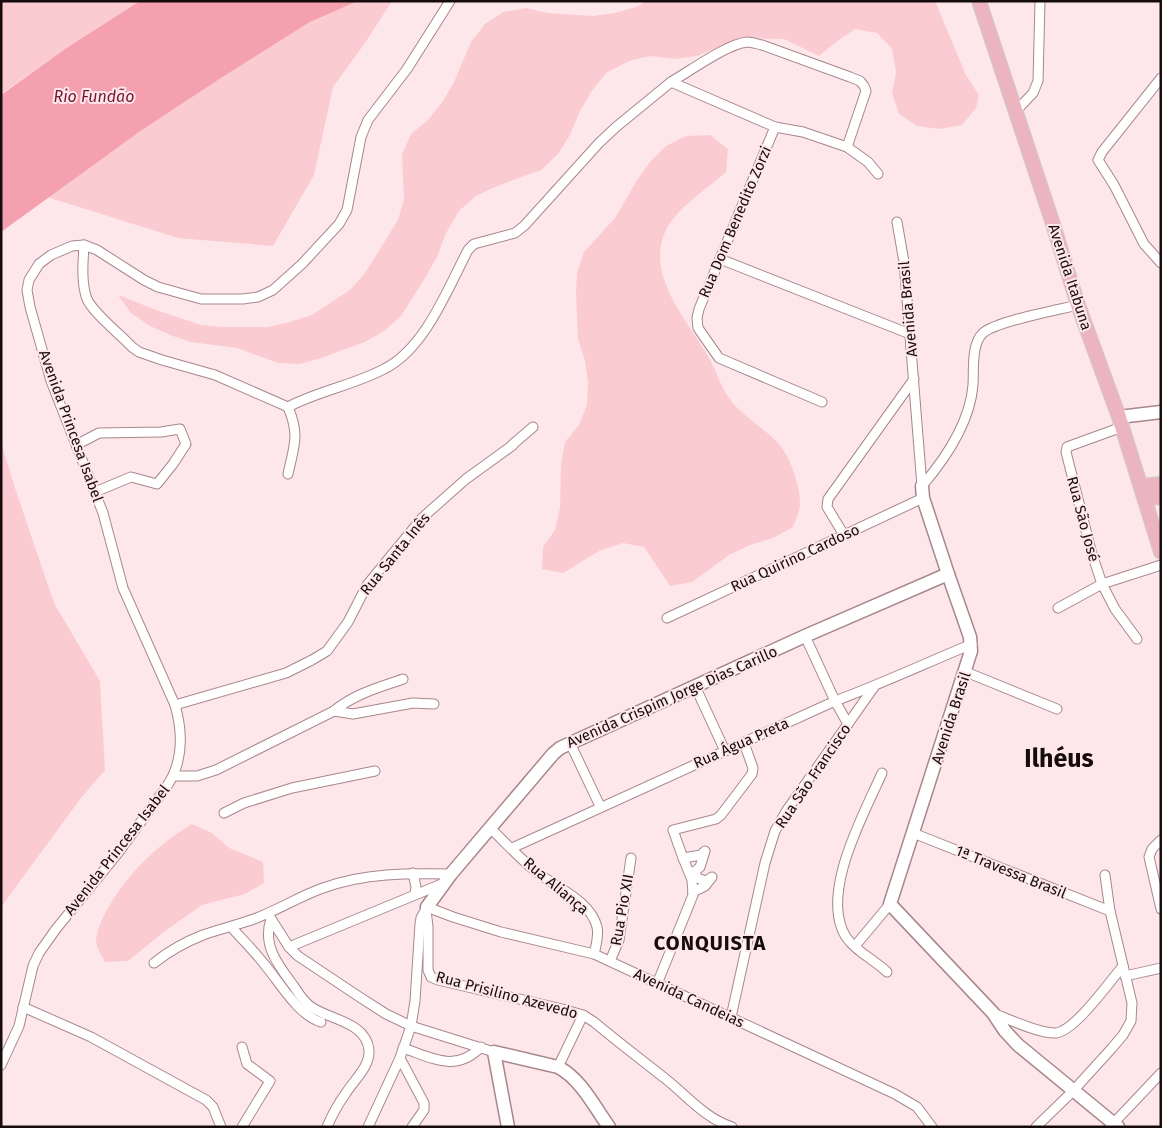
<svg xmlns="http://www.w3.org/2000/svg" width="1162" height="1128" font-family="'Fira Sans',sans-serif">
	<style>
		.green { fill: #fbcbd2 }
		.water { fill: #f4a0ae }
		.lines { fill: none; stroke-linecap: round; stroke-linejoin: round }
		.street-casing { stroke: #a8878b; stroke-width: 11 }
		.secondary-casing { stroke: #a8878b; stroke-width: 15 }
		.primary-casing { stroke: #d1cecf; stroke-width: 16 }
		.street { stroke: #fff; stroke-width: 9 }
		.secondary { stroke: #fff; stroke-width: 12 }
		.primary { stroke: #ecb4be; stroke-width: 14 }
		.labels { text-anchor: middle; stroke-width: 4; stroke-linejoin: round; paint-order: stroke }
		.street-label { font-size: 15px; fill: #170c0d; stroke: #fee7ea }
		.water-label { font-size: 16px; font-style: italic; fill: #761533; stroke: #fee7ea }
		.district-label { font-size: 20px; font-weight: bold; letter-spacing: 1px; fill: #170c0d; stroke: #fee7ea }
		.town-label { font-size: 25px; font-weight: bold; fill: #170c0d; stroke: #fee7ea }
	</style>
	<rect width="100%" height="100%" fill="#fee7ea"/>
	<g class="green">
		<polygon points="1,1 140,1 65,49 1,94"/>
		<polygon points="358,1 392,1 365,43 333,87 314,175 273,246 178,238 47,197 139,132 221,78 310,22"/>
		<polygon points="647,1 935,1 966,75 979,95 976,108 962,125 939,129 917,126 899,114 892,93 896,72 892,49 877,33 855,29 836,42 819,56 784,39 740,38 697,56 674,59 650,56 629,61 606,73 591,92 579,113 570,135 558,154 541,170 497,186 476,196 459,211 445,235 437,257 425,278 401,316 384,331 365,342 321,358 300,364 278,363 237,348 191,342 170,335 150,326 131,313 118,295 159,311 201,325 223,327 268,327 290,322 312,315 350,290 365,273 398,220 404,199 402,154 411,134 428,120 443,101 454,82 471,42 485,24 503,12 526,8 547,13 592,16 615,13 636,7"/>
		<path d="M710,135L728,149L726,172C706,190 679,206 666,230C644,275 688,321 709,358C716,370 721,387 729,398C742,416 762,426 777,442C790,455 801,487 800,506C799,513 795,521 793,527L773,538L750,545L729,555L692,582L670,586L644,547L623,543L601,550L563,573L542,569L543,547L555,530L560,508L561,464L565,442L579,425L587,405L588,383L585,361L578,339L576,294L577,273L584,252L615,218L637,180L650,162L666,146L686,136Z"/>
		<polygon points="1,443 16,491 54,603 100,681 105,770 81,798 1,907"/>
		<path d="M192,824L212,833L229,848L263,862L264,883L245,894L202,905L165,931L128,961L105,962C102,956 96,947 96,940C97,929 103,917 108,908C128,873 157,845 192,824Z"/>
	</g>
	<polygon class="water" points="140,1 358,1 310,22 221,78 139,132 1,232 1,95 65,49"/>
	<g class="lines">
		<g class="street-casing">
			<g id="street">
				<polyline points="1161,78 1102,152 1098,160 1114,185 1144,244 1161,263"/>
				<path d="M671,82C690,71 727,44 747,42C752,42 757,44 762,45L850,77L860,81L864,86L866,91L847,147"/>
				<polyline points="1015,112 1033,93 1038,81 1040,1"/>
				<polyline points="775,127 699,309 697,318 698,328 719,358 822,402"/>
				<polyline points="897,222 904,262 922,486"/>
				<path d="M84,245C83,262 81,283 87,299C93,313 121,335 132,347L139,352L162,360L215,375L288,407"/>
				<polyline points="720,259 910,334"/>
				<path d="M288,407C318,391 354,385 384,369C425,349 448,288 468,250L474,244L515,233L524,226L599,143L616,127L671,82L775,127L803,132L847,147L868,162L878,174"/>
				<polyline points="1122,427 1067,447 1066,452 1092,554 1102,584 1115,609 1137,639"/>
				<polyline points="76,445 99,433 161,432 180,429 186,444 173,464 157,484 131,477 95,492"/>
				<polyline points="512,445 533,427"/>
				<path d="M288,474C294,446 300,435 288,407"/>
				<path d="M922,486C946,458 970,423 973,385C974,370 971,344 983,333C997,321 1057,310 1078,305"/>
				<polyline points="844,535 827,507 828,499 914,379"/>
				<polyline points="1058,608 1102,584 1161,565"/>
				<polyline points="667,618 923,498"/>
				<polyline points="805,636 835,701 848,724"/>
				<polyline points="966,672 1057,709"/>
				<polyline points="695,686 725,751"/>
				<polyline points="175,705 286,673 312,660 327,651 348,622 367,585 422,518 466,479 513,445"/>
				<polyline points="334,711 353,714 413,703 434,704"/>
				<polyline points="570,743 600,806"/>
				<path d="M882,773C864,814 819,894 846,937C856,952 875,960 887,972"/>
				<path d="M174,776H197L216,770L334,711C354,694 378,688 403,679"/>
				<polyline points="224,813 244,803 292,788 375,771"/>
				<path d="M490,828C506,843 521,860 538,873C557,888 591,901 597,927C599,936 596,946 594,954"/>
				<polyline points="913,833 1110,911"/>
				<polyline points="1161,840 1152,849 1149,857 1161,909"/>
				<path d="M512,848L835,701C881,684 926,663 972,644"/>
				<polyline points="413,873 416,887 415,894"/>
				<polyline points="693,892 705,886 712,877 706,881 697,878 695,871 700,867 705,851 701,855 683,858 673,830 716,819 721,815 752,774 753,768 744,743"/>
				<path d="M426,910L428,927V970L431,977L438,980L562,1009L583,1015L594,1022C618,1042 643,1061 667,1080C688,1097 705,1118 732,1127"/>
				<polyline points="268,914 289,947 298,956 361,998 386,1014 411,1026 494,1052"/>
				<path d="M271,919C262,945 278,965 293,985C298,992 302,1000 310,1006C328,1020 366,1021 369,1050C370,1067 354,1080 346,1093C338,1104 332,1115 327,1127"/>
				<path d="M232,928C243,940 255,952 265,965C280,983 298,1015 321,1022"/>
				<polyline points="855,946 890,904"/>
				<polyline points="289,947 444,883"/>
				<polyline points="610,961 619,940 631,858"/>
				<path d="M154,963C169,951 185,942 203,935C220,929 237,925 254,919C278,910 300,896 323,888C364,873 408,873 451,874"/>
				<polyline points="1125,976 1161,968"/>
				<polyline points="657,984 693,895 692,880 683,858"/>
				<polyline points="23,1007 91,1037 206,1100 213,1107 221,1127"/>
				<path d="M993,1013C1008,1019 1040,1034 1056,1033C1075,1031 1110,981 1123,966"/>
				<polyline points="731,1017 765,863 775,831 787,810 874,687"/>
				<polyline points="242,1047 247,1064 270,1081 242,1127"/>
				<path d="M403,1048C433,1058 455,1073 481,1047"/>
				<polyline points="400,1058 424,1103 424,1110 412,1127"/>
				<path d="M1,1065L19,1026L33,966L39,953L56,929L118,853L167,786C183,762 183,733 175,705L123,588L103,513L51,381L30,307L27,290L29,280L39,264L51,255L72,246L84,245L97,250L144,280L158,287L201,299H243L258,297L273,290L302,264L339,224L347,210L361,137L368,120L407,69L450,1"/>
				<polyline points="558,1067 583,1015"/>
				<polyline points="368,1127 400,1058 411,1026 415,1001 420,924 421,918 427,907 453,917 501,932 594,954 895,1094 917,1107 932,1127"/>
				<polyline points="1036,1127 1073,1091 1112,1048 1123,1035 1131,1021 1132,1003 1110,911 1105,875"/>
				<polyline points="1110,1127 1161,1073"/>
			</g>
		</g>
		<g class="secondary-casing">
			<g id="secondary">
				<polyline points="1119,417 1161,412"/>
				<polyline points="922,486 923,498 948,574 970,637 971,651 890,904 993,1013 1005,1031 1018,1045 1118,1127"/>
				<polyline points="427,907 451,874 553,754 560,748 805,636 948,574"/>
				<path d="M508,1127L494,1052L558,1067C581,1079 594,1106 609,1127"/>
			</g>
		</g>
		<g class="primary-casing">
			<g id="primary">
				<polyline points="979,1 1052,221 1078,305 1119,417 1161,552"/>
				<polyline points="1141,486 1161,484"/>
				<polyline points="1145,498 1161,497"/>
			</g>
		</g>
		<use href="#street" class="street"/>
		<use href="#secondary" class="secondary"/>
		<use href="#primary" class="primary"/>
	</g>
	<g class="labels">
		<g class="street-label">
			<text transform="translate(735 222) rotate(-67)" y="5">Rua Dom Benedito Zorzi</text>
			<text transform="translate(1070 277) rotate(72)" y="5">Avenida Itabuna</text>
			<text transform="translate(908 309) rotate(-95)" y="5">Avenida Brasil</text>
			<text transform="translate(71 426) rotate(70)" y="5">Avenida Princesa Isabel</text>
			<text transform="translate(1083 519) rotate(75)" y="5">Rua São José</text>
			<text transform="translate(395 554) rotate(-51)" y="5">Rua Santa Inês</text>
			<text transform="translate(795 558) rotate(-25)" y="5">Rua Quirino Cardoso</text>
			<text transform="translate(672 697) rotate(-24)" y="5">Avenida Crispim Jorge Dias Carillo</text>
			<text transform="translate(951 718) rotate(-72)" y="5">Avenida Brasil</text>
			<text transform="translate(741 743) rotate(-24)" y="5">Rua Água Preta</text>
			<text transform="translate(813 776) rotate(-56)" y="5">Rua São Francisco</text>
			<text transform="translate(117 850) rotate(-52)" y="5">Avenida Princesa Isabel</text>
			<text transform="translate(1011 872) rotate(22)" y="5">1ª Travessa Brasil</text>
			<text transform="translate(556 886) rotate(40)" y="5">Rua Aliança</text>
			<text transform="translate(622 910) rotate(-80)" y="5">Rua Pio XII</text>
			<text transform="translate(507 995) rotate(15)" y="5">Rua Prisilino Azevedo</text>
			<text transform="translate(689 998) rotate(25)" y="5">Avenida Candeias</text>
		</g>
		<g class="water-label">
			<text x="94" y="102">Rio Fundão</text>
		</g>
		<g class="district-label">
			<text x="710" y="950">CONQUISTA</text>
		</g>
		<g class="town-label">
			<text x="1059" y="767">Ilhéus</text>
		</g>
	</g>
	<rect width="1162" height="1128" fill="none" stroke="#170c0d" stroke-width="5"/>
</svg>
